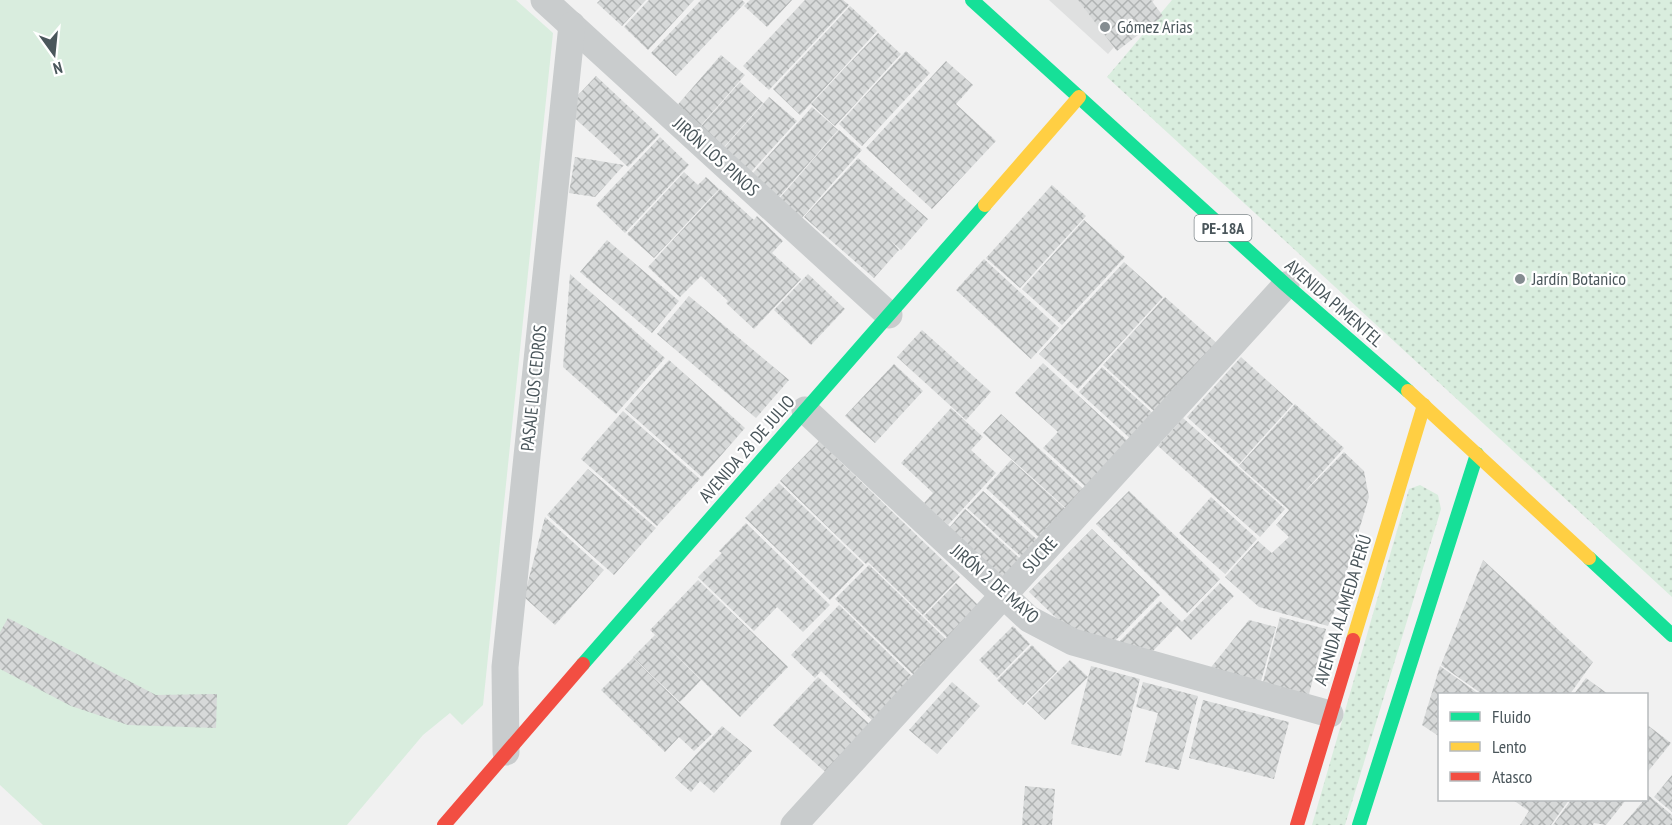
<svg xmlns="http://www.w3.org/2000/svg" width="1672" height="825" font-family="'PT Sans Narrow',sans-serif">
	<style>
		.education { fill: #dfe0e0 }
		.grass { fill: url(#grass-dots) }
		.pitch { fill: #d9edde }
		.building { fill: url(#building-cross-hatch) }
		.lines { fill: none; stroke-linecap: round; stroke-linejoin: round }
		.street { stroke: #c9cccd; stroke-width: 27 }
		.fast { stroke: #16e098; stroke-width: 14 }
		.slow { stroke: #ffcf43; stroke-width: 14 }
		.jam { stroke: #f24e42; stroke-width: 14 }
		.poi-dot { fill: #848c90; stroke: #fff; stroke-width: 2 }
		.labels { text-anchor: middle; stroke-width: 4.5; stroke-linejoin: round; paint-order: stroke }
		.shield { fill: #fff; stroke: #80898c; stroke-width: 1.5 }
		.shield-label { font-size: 16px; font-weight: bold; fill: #4a565b }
		.poi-label { font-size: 18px; fill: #4a565b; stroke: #fff; text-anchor: start }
		.street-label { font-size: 18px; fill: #4a565b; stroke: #fff }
	</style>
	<defs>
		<pattern id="grass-dots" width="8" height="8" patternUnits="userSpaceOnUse" patternTransform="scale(1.5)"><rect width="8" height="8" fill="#d9edde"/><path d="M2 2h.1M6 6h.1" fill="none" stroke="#bccdc1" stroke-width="1.8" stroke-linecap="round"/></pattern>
		<pattern id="building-cross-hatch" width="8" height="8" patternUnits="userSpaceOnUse" patternTransform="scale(1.5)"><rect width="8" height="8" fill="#d7d9d9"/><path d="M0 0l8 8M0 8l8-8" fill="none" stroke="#b0b3b3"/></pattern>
	</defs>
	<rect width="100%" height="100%" fill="#f1f1f1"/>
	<polygon class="education" points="1049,0 1154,0 1108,54"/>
	<g class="grass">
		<polygon points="1172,0 1672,0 1672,597 1107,77"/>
		<polygon points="1420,485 1438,495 1441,509 1345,825 1312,825 1409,489"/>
	</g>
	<polygon class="pitch" points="0,0 516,0 553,33 483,705 462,725 450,713 423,735 347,825 43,825 0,785"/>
	<g class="building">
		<polygon points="600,0 646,0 622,26 597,3"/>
		<polygon points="649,0 694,0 648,50 624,27"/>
		<polygon points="701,0 742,0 745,3 676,76 651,53"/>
		<polygon points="750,0 792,0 767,27 744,6"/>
		<polygon points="805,0 843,0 849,5 769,90 743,66"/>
		<polygon points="1078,0 1151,0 1163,16 1117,51"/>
		<polygon points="850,6 877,31 800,115 773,89"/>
		<polygon points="878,33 901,54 835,126 811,104"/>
		<polygon points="906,51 930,73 862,146 839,124"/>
		<polygon points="721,55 745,75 697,130 674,109"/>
		<polygon points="946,61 973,85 956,104 996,141 932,209 866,148"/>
		<polygon points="596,76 659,135 628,167 565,109"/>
		<polygon points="740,82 763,103 724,147 696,132"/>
		<polygon points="769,97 797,121 750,173 723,149"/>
		<polygon points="812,107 838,130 772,205 745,182"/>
		<polygon points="839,130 862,150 799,221 777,201"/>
		<polygon points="660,137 689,165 625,233 596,205"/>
		<polygon points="575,157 624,165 595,197 569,193"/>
		<polygon points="858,158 928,219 901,250 891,241 899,250 874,278 804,217"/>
		<polygon points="684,172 698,185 706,177 719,189 654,258 627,234"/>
		<polygon points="1052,185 1086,216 1020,288 986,258"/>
		<polygon points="720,189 754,220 757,216 783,241 772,253 801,279 754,329 726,303 728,301 701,276 680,297 648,267"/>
		<polygon points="1084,220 1125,257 1062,325 1022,289"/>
		<polygon points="607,240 679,301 652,333 580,272"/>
		<polygon points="984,259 1059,328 1031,359 956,290"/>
		<polygon points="1124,262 1163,297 1078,389 1039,354"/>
		<polygon points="570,274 665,358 616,414 563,367"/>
		<polygon points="808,274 845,309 811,345 774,310"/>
		<polygon points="689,296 789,380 756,418 657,334"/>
		<polygon points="1165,297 1219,345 1156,413 1103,365"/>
		<polygon points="922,330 991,392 966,420 897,357"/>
		<polygon points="1241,357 1293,404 1239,464 1187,417"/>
		<polygon points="669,360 745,428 702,477 625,409"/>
		<polygon points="1043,363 1130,443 1088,489 1043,448 1058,432 1015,393"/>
		<polygon points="894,364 923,391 875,443 845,416"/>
		<polygon points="1102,367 1156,416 1133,441 1079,392"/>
		<polygon points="1295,404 1344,448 1300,497 1344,452 1364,471 1369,497 1335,610 1328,626 1259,607 1225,577 1258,541 1291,570 1272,553 1289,537 1276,525 1289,510 1239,466"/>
		<polygon points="951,408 983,437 971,450 996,473 948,525 924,503 933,493 901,463"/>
		<polygon points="623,411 700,479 657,526 581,459"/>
		<polygon points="1001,414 1089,494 1071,513 983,433"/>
		<polygon points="1183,418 1285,509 1260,537 1158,446"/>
		<polygon points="819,441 960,577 923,615 868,562 866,564 780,481"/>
		<polygon points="1011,460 1070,513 1044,542 986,488"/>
		<polygon points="588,469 656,528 614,575 547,515"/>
		<polygon points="779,483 864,565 830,600 745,518"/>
		<polygon points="983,491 1042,544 1027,562 967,508"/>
		<polygon points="1129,491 1220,579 1187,613 1096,524"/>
		<polygon points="1211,497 1257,539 1225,574 1179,533"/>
		<polygon points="965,509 1025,563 1008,582 949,528"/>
		<polygon points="545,517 604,570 555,625 524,597"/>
		<polygon points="746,523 830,605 803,632 777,607 754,631 698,577 722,553 719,551"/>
		<polygon points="1092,529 1160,595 1109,647 1071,632 1029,592"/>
		<polygon points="1483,560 1593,662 1570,694 1482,694 1441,665"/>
		<polygon points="869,565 951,644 918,679 835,599"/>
		<polygon points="698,580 788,667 740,717 650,630"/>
		<polygon points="956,583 985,612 954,644 924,616"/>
		<polygon points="1220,583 1234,596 1191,640 1177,626 1152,652 1119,642 1160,601 1182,622"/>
		<polygon points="839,605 916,680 875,723 821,671 815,678 791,655"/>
		<polygon points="1280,617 1326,629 1307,702 1261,690"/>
		<polygon points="8,618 156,695 217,694 216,728 128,725 71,706 0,669 0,632"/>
		<polygon points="1249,620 1276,627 1258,692 1204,676"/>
		<polygon points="1013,626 1030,644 997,678 979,660"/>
		<polygon points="655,635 701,680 680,702 633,657"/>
		<polygon points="1032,645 1057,671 1023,705 997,680"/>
		<polygon points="633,658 712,734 694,751 679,737 665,752 601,690"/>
		<polygon points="1070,660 1088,677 1045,720 1027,703"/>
		<polygon points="1091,666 1140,679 1121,756 1071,744"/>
		<polygon points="1440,666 1479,694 1440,694 1440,737 1422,725"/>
		<polygon points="818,677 876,730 832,778 773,725"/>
		<polygon points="1586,678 1608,694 1574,694"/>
		<polygon points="952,682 980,706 937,754 909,730"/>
		<polygon points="1143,682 1198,696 1179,770 1145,762 1158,713 1136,707"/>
		<polygon points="1203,700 1289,722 1274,779 1189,758"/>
		<polygon points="1646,724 1671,743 1646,774"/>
		<polygon points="722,726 752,751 714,793 700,781 691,792 675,778"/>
		<polygon points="1672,775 1672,812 1654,797"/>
		<polygon points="1025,786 1055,789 1052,825 1022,825"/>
		<polygon points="1648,795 1672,815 1672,825 1623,825 1644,800 1646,800"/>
		<polygon points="1513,800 1569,800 1551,825 1520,825 1529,811"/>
		<polygon points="1571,800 1626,800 1606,825 1594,823 1593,825 1553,825"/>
	</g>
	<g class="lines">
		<g class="street">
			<polyline points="544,0 889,315"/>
			<polyline points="805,410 1029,619 1073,642 1330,714"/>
			<polyline points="506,752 505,667 572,25"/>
			<polyline points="794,825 1286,285"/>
		</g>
		<g class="fast">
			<polyline points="972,0 1286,285 1408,391"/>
			<polyline points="1589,558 1672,635"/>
			<polyline points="583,664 985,205"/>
			<polyline points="1359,825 1477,454"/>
		</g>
		<g class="slow">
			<polyline points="985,205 1079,97"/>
			<polyline points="1408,391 1589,558"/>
			<polyline points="1353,640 1424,405"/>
		</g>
		<g class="jam">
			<polyline points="444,825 583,664"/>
			<polyline points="1297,825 1353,640"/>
		</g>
	</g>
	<g class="poi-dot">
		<circle cx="1105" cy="27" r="6"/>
		<circle cx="1520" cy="279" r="6"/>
	</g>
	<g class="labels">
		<rect class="shield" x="1194.5" y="215" width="57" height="26" rx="4.5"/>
		<g class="shield-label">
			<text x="1223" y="234">PE-18A</text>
		</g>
		<g class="poi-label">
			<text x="1117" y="33">Gómez Arias</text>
			<text x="1532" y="285">Jardín Botanico</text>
		</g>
		<g class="street-label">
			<text transform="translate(716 157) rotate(42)" y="6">JIRÓN LOS PINOS</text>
			<text transform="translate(1334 303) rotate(41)" y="6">AVENIDA PIMENTEL</text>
			<text transform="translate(534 388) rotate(-84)" y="6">PASAJE LOS CEDROS</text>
			<text transform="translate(747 449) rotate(-49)" y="6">AVENIDA 28 DE JULIO</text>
			<text transform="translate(1040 555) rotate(-48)" y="6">SUCRE</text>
			<text transform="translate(995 584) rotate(41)" y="6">JIRÓN 2 DE MAYO</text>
			<text transform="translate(1343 610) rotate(-73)" y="6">AVENIDA ALAMEDA PERÚ</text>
		</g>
	</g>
	<rect x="1438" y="693" width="210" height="108" fill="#ffffff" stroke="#b7bbbd" stroke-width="1.5"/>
	<rect x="1450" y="712" width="30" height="9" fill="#16e098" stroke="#b7bbbd" stroke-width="1.5"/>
	<text x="1492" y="723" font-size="18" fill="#4a565b">Fluido</text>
	<rect x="1450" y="742" width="30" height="9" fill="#ffcf43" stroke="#b7bbbd" stroke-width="1.5"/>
	<text x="1492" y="753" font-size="18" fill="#4a565b">Lento</text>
	<rect x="1450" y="772" width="30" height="9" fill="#f24e42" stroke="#b7bbbd" stroke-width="1.5"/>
	<text x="1492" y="783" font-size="18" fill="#4a565b">Atasco</text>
	<g transform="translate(54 54) rotate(165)" stroke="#ffffff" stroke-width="4.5" paint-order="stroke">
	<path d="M0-4.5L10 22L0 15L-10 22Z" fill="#4a565b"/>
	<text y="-9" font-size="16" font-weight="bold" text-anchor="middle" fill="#4a565b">N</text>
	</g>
</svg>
